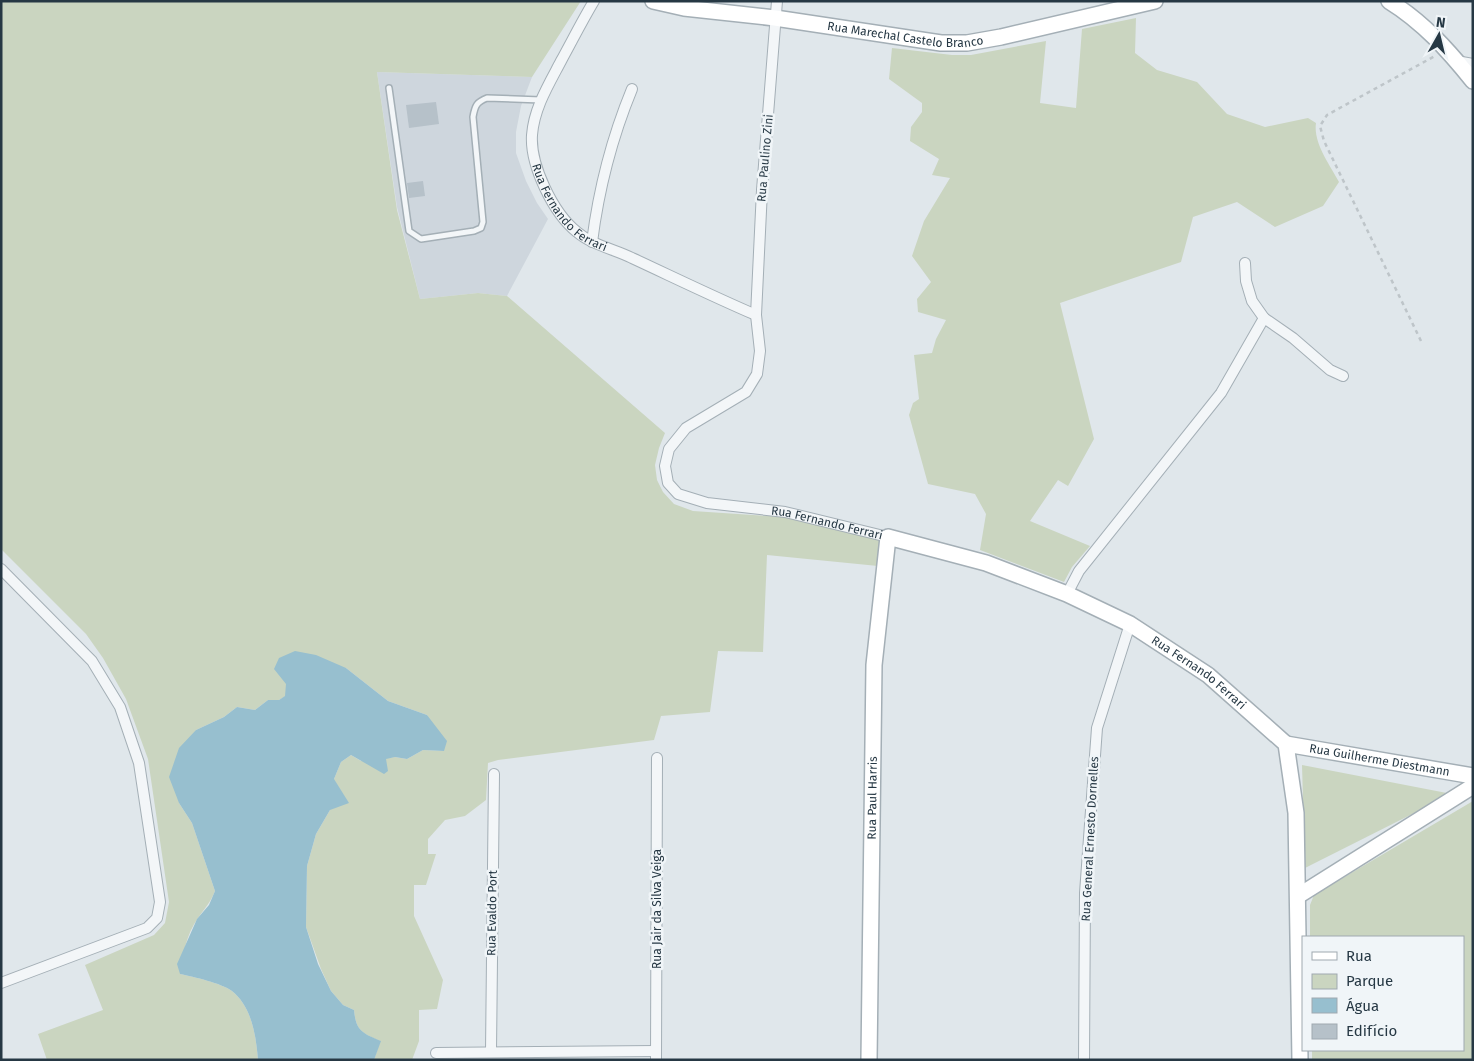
<svg xmlns="http://www.w3.org/2000/svg" width="1474" height="1061" font-family="'Fira Sans',sans-serif">
	<style>
		.built { fill: #ced6dd }
		.green { fill: #cad5c0 }
		.water { fill: #97bfcf }
		.building { fill: #b6c1c9 }
		.lines { fill: none; stroke-linecap: round; stroke-linejoin: round }
		.lane-casing { stroke: #a4afb6; stroke-width: 8 }
		.street-casing { stroke: #a4afb6; stroke-width: 12 }
		.secondary-casing { stroke: #a4afb6; stroke-width: 18 }
		.path { stroke: #bec5c9; stroke-width: 2.5; stroke-dasharray: 4 4; stroke-linecap: butt }
		.lane { stroke: #f3f6f8; stroke-width: 5 }
		.street { stroke: #f3f6f8; stroke-width: 10 }
		.secondary { stroke: #fff; stroke-width: 15 }
		.labels { text-anchor: middle; stroke-width: 5; stroke-linejoin: round; paint-order: stroke }
		.street-label { font-size: 12px; fill: #263844; stroke: #f0f5f8 }
	</style>
	<rect width="100%" height="100%" fill="#e0e7eb"/>
	<polygon class="built" points="377,72 532,77 521,106 516,132 516,153 526,181 537,203 548,219 507,296 478,293 420,299 397,207"/>
	<g class="green">
		<path d="M1,1H581L532,77L377,72L397,210L420,299L478,293L507,296L665,433L659,448L655,465L657,480L663,492L674,504L693,511L784,517L882,540L878,566L767,555L763,652L718,651L710,712L661,716L654,740L498,760L488,763L486,800L465,816L445,820L428,839V854H436L426,885H414V916L443,980L437,1009L419,1010V1041L412,1060H374L380,1041C362,1033 356,1031 354,1010L343,1005L331,991L321,969L306,927L307,866L316,834L330,810L334,779L341,762L351,755L361,761L395,757L407,759L423,750L444,751L427,715L388,701L346,668L286,684V696L279,700H268L255,710L237,707L224,717L196,730L179,803L192,823L215,891C210,903 205,908 198,918C186,935 183,954 180,974C194,977 221,983 232,991C252,1007 256,1036 258,1060H47L38,1034L103,1010L85,965L154,935L165,923L169,902L148,759L126,699L103,658L86,634L1,549Z"/>
		<path d="M1136,18L1135,53L1157,70L1197,82L1227,114L1265,127L1308,118L1316,123C1313,143 1330,165 1339,182L1323,206L1275,227L1237,202L1193,217L1181,262L1060,303L1094,439L1068,486L1058,480L1030,521L1090,546L1072,567L1064,582L980,550L986,514L975,494L928,484L909,415L913,403L919,399L914,355L932,353L936,339L946,320L918,312L917,299L931,282L912,256L924,221L950,178L932,175L939,159L910,141L911,127L922,112V103L889,79L892,48L952,55H971L1046,41L1040,103L1076,108L1082,29Z"/>
		<polygon points="1302,765 1452,794 1305,868"/>
		<polygon points="1473,801 1473,1060 1312,1060 1312,1050 1463,1050 1463,937 1310,937 1310,905 1314,895"/>
	</g>
	<path class="water" d="M295,651L316,655L346,668L388,701L427,715L447,741L444,751L423,750L407,759L395,757L386,759L388,771L384,774L351,755L341,762L334,779L349,803L330,810L316,834L307,866L306,927L318,964L331,991L343,1005L354,1010C356,1031 362,1033 381,1041L374,1060H258C256,1036 252,1007 232,991C221,983 194,977 180,974L177,964L197,919L209,905L215,891L192,823L179,803L169,777L179,748L196,730L224,717L237,707L255,710L268,700H279L285,696L286,684L274,669L279,658Z"/>
	<g class="building">
		<polygon points="436,102 439,124 409,128 406,105"/>
		<polygon points="423,181 425,196 409,198 407,183"/>
	</g>
	<g class="lines">
		<g class="lane-casing">
			<path id="lane" d="M389,88L409,231L421,239L474,231L481,228L483,222L473,117C475,105 477,102 487,98L541,100"/>
		</g>
		<g class="street-casing">
			<g id="street">
				<path id="s1" d="M594,1C582,21 572,41 561,61C549,84 534,108 532,135C530,165 553,213 577,232C592,245 614,249 632,258C673,277 714,297 756,315"/>
				<path id="s2" d="M777,1L762,190L756,315L760,351L757,374L746,392L686,428L669,449L665,466L668,483L678,494L707,503L785,512L888,537"/>
				<polyline points="1456,61 1473,64"/>
				<path d="M592,242C599,187 611,140 632,89"/>
				<polyline points="1245,263 1246,281 1252,301 1264,318"/>
				<polyline points="1,569 92,661 120,707 139,763 160,902 157,918 147,928 1,983"/>
				<polyline points="1067,594 1079,571 1221,393 1264,318 1293,338 1330,370 1343,376"/>
				<polyline points="491,1051 494,774"/>
				<polyline points="436,1053 656,1051"/>
				<polyline points="656,1060 657,758"/>
				<polyline points="1084,1060 1085,893 1097,728 1130,624"/>
			</g>
		</g>
		<g class="secondary-casing">
			<g id="secondary">
				<path id="s3" d="M653,1L684,8L775,18L941,43H967L1001,37L1155,1"/>
				<path d="M1389,1C1423,22 1448,50 1473,81"/>
				<path id="s4" d="M1286,744L1473,776"/>
				<polyline points="1298,896 1473,786"/>
				<path id="s5" d="M869,1060L874,665L888,537L986,563L1067,594L1130,624L1208,675L1286,744L1296,813L1300,1060"/>
			</g>
		</g>
		<polyline class="path" points="1421,341 1324,141 1320,126 1327,115 1435,56"/>
		<use href="#lane" class="lane"/>
		<use href="#street" class="street"/>
		<use href="#secondary" class="secondary"/>
	</g>
	<g class="labels">
		<g class="street-label">
			<text dy="4" stroke="none"><textPath href="#s3" startOffset="255">Rua Marechal Castelo Branco</textPath></text>
			<text transform="translate(765 158) rotate(-85)" y="4">Rua Paulino Zini</text>
			<text dy="4" stroke="none"><textPath href="#s1" startOffset="235">Rua Fernando Ferrari</textPath></text>
			<text dy="4" stroke="none"><textPath href="#s2" startOffset="694">Rua Fernando Ferrari</textPath></text>
			<text dy="4" stroke="none"><textPath href="#s5" startOffset="866">Rua Fernando Ferrari</textPath></text>
			<text dy="4" stroke="none"><textPath href="#s4" startOffset="95">Rua Guilherme Diestmann</textPath></text>
			<text dy="4" stroke="none"><textPath href="#s5" startOffset="262">Rua Paul Harris</textPath></text>
			<text transform="translate(1090 839) rotate(-87)" y="4">Rua General Ernesto Dornelles</text>
			<text transform="translate(657 909) rotate(-90)" y="4">Rua Jair da Silva Veiga</text>
			<text transform="translate(492 913) rotate(-89)" y="4">Rua Evaldo Port</text>
		</g>
	</g>
	<rect width="1474" height="1061" fill="none" stroke="#263844" stroke-width="5"/>
	<rect x="1302" y="936" width="162" height="115" fill="#f0f5f8" stroke="#9fa9b0"/>
	<rect x="1312" y="952" width="25" height="8" fill="#ffffff" stroke="#9fa9b0"/>
	<text x="1346" y="961" font-size="15" fill="#263844">Rua</text>
	<rect x="1312" y="974" width="25" height="15" fill="#cad5c0" stroke="#9fa9b0"/>
	<text x="1346" y="986" font-size="15" fill="#263844">Parque</text>
	<rect x="1312" y="998" width="25" height="15" fill="#97bfcf" stroke="#9fa9b0"/>
	<text x="1346" y="1011" font-size="15" fill="#263844">Água</text>
	<rect x="1312" y="1024" width="25" height="15" fill="#b6c1c9" stroke="#9fa9b0"/>
	<text x="1346" y="1036" font-size="15" fill="#263844">Edifício</text>
	<g transform="translate(1439 35) rotate(8)" stroke="#f0f5f8" stroke-width="4" paint-order="stroke">
	<path d="M0-4L9 19L0 12L-9 19Z" fill="#263844"/>
	<text y="-8" font-size="14" font-weight="bold" text-anchor="middle" fill="#263844">N</text>
	</g>
</svg>
